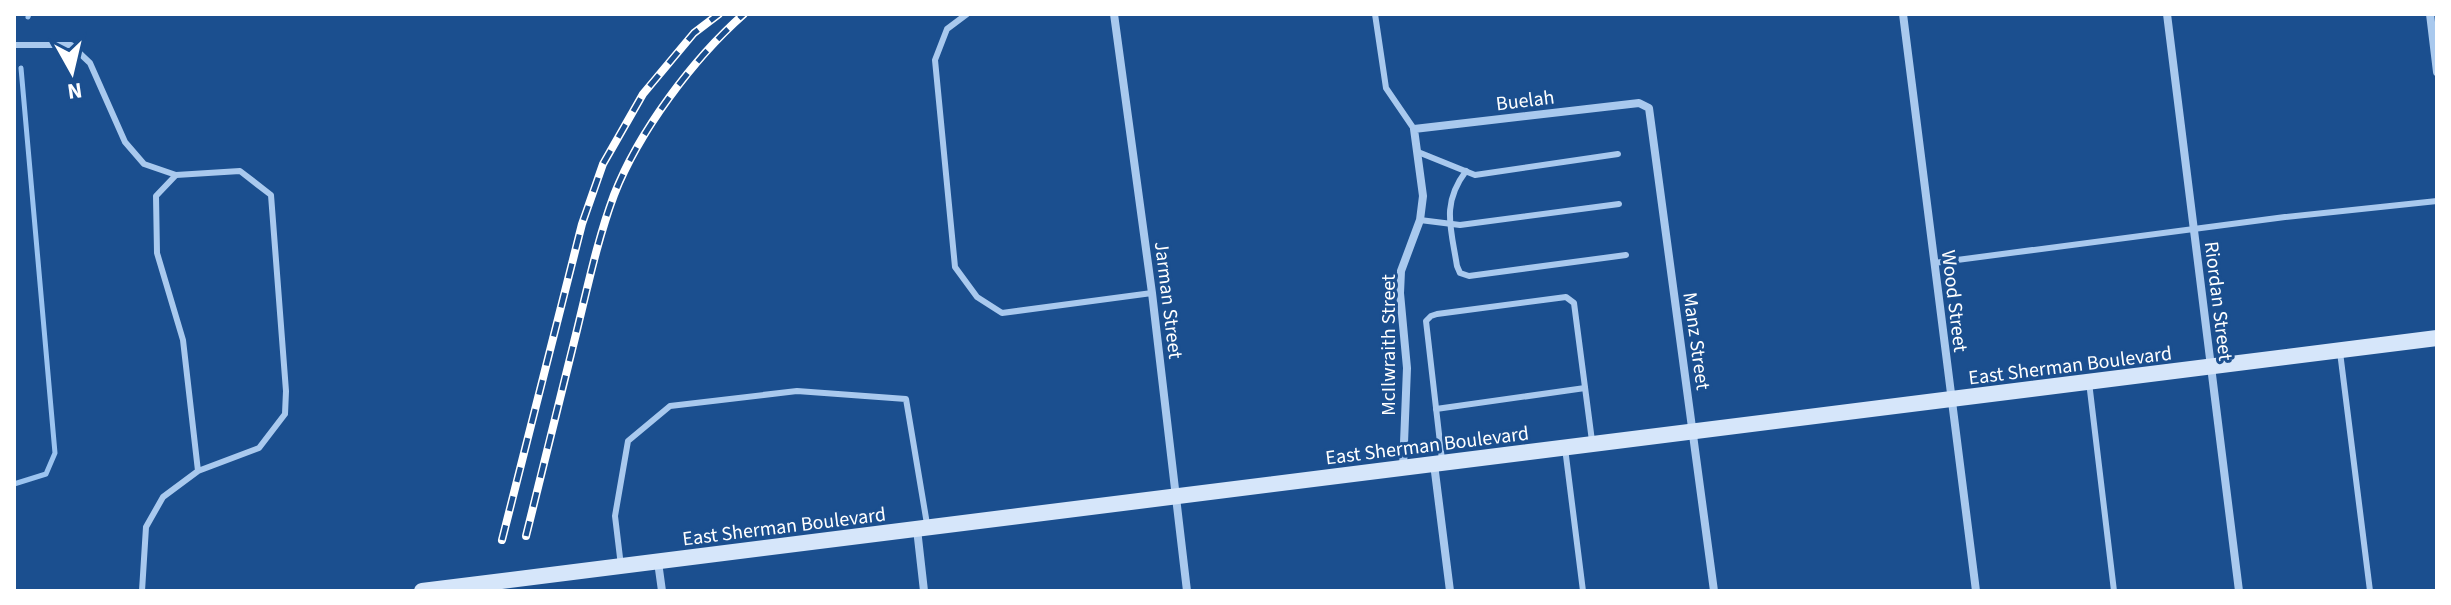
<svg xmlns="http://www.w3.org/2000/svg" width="2451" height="605" font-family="'Source Sans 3',sans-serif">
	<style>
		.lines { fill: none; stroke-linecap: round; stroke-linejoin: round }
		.stream { stroke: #9cc4f0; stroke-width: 5 }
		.lane { stroke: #a9c9ee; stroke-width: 6 }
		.street { stroke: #a9c9ee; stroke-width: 8 }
		.secondary { stroke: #d6e6fa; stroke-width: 16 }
		.rail-casing { stroke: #fff; stroke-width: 8 }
		.rail { stroke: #1b4f8f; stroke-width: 5; stroke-dasharray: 15; stroke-linecap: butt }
		.labels { text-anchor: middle; stroke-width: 6; stroke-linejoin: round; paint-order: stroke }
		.street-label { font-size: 20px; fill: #fff; stroke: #1b4f8f }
	</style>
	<rect width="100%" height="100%" fill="#1b4f8f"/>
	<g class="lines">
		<g class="stream">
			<polyline points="28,17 29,14"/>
			<polyline points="14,484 46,474 55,453 21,68"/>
		</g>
		<g class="lane">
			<polyline points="967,14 947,29 935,60 955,267 977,297 1002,313 1152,293"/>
			<polyline points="1375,14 1386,88 1414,129"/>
			<polyline points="14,45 71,45 90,63 125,142 144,164 176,175"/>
			<polyline points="1418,152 1475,175 1618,154"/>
			<path d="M1466,171C1441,204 1451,228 1457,266L1460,273L1469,276L1626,255"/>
			<polyline points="1420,220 1460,225 1619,204"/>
			<polyline points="1934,263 2285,217 2437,201"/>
			<polyline points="2340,352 2370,591"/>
			<polyline points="2089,382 2114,591"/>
			<polyline points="1436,409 1585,388"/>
			<polyline points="1565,448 1583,591"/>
			<polyline points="1442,460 1426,321 1431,316 1437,314 1566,297 1574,303 1592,441"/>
			<polyline points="621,566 615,516 628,441 670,406 797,391 906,399 927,524"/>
			<polyline points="142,591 146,527 163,497 198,471 259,448 285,414 286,391 271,195 240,171 176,175 156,196 157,253 183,340 198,471"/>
		</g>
		<g class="street">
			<polyline points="1114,14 1152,293 1187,591"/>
			<polyline points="1903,14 1976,591"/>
			<polyline points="2167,14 2239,591"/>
			<polyline points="2430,14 2437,72"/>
			<polyline points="1434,464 1450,591"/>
			<polyline points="1403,468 1407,368 1400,293 1401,271 1420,220 1423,196 1414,129 1639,103 1649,108 1714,591"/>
			<polyline points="917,529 924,591"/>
			<polyline points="658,562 662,591"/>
		</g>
		<polyline class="secondary" points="422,591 2437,338"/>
		<g class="rail-casing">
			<g id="rail">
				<path d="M526,536C543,467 560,398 577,330C588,285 598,238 614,195C639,131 693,59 744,14"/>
				<polyline points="502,540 582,224 603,164 643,94 694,33 719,14"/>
			</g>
		</g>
		<use href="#rail" class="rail"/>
	</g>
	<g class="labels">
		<g class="street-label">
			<text transform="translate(1525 100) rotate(-7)" y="7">Buelah</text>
			<text transform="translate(1169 300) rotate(83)" y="7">Jarman Street</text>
			<text transform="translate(1955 301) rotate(83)" y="7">Wood Street</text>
			<text transform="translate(2219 301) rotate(83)" y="7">Riordan Street</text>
			<text transform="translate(1697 341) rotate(82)" y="7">Manz Street</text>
			<text transform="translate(1388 345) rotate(-90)" y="7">McIlwraith Street</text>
			<text transform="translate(2070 365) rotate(-7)" y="7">East Sherman Boulevard</text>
			<text transform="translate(1427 445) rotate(-7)" y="7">East Sherman Boulevard</text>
			<text transform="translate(784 526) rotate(-7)" y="7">East Sherman Boulevard</text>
		</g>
	</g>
	<rect width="2451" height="605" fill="none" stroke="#ffffff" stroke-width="32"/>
	<g transform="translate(72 72) rotate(172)" stroke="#1b4f8f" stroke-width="6" paint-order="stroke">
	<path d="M0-6L14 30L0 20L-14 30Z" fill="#ffffff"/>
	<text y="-12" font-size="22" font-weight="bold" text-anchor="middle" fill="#ffffff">N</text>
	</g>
</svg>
